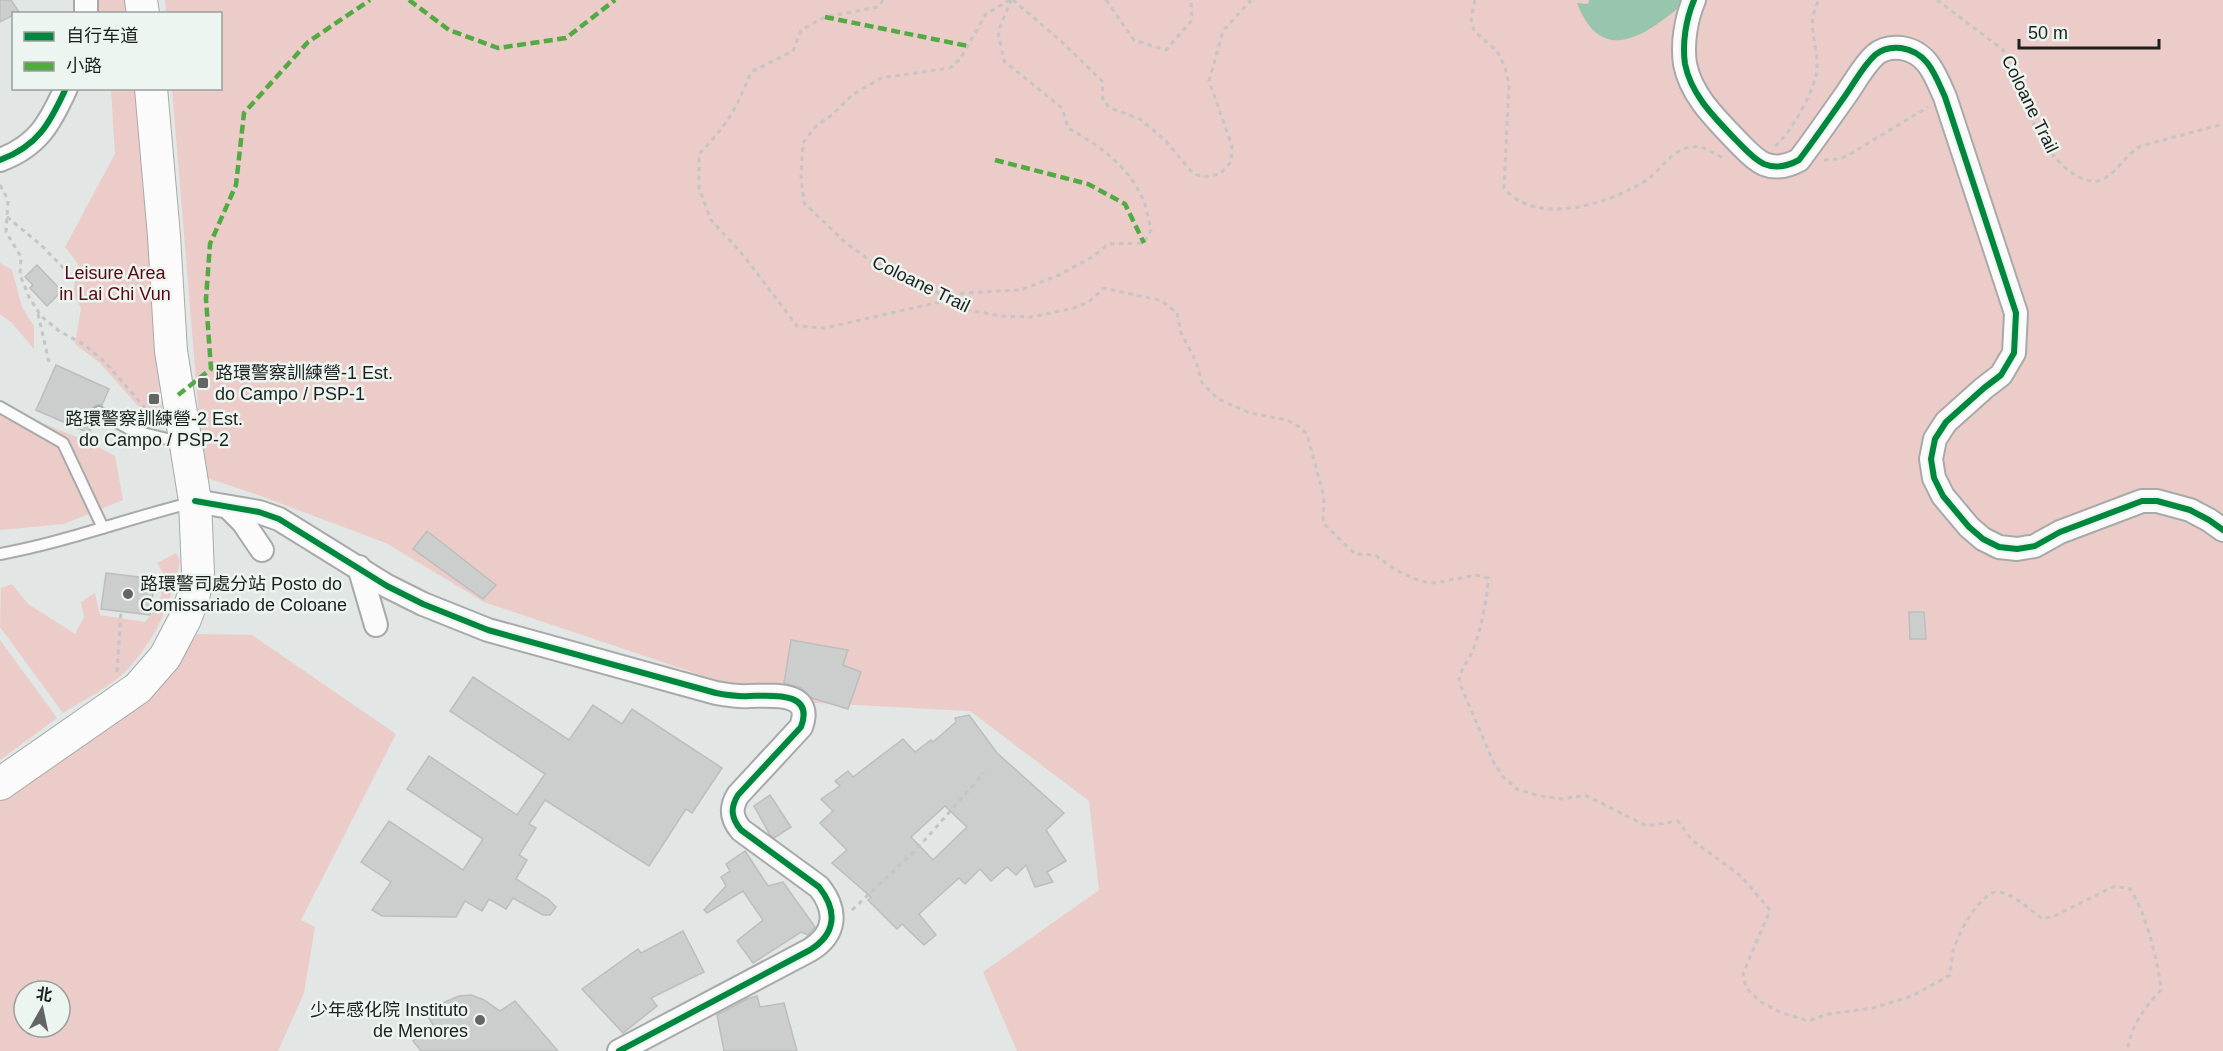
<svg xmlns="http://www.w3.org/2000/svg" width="2223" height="1051" font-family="Helvetica,'Noto Sans SC',sans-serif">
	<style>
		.green { fill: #ebccc9; fill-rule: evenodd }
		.water { fill: #98c5ad }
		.building { fill: #cbcecd; stroke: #bbbebc; stroke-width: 1.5; fill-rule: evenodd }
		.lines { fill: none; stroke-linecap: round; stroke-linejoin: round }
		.lane-casing { stroke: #a7aaa8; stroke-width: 14 }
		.street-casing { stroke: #a7aaa8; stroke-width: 26 }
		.secondary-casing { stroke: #a7aaa8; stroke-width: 34 }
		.path { stroke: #c4c5c4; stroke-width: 3; stroke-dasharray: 4.5 4.5; stroke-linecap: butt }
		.lane { stroke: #fbfbfb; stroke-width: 10 }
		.street { stroke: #fbfbfb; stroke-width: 22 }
		.secondary { stroke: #fbfbfb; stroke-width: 32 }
		.quiet { stroke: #52aa43; stroke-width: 4.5; stroke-dasharray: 9 4.5; stroke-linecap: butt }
		.cycleway-casing { stroke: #edf5f0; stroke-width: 10 }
		.cycleway { stroke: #00873e; stroke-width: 6 }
		.poi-dot { fill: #626563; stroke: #edf5f0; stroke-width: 2 }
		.labels { text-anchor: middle; stroke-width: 5; stroke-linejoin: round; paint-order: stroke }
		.street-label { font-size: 18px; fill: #1d1f1e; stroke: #edf5f0 }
		.park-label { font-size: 18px; fill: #590712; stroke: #edf5f0 }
		.poi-label { font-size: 18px; fill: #1d1f1e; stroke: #edf5f0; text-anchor: start }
	</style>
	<rect width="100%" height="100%" fill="#e2e6e4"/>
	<g class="green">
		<polygon points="96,0 132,0 134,13 96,13"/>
		<polygon points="165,0 2223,0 2223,1051 1017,1051 983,972 1099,890 1089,801 970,711 778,701 484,602 386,543 258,495 204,477 172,89 220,88 220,14 166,13"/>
		<polygon points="111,89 142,89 155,355 163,415 138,406 100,363 75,344 81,308 73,294 78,264 65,247 115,154"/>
		<polygon points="0,263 12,270 22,307 34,326 34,349 12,323 0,314"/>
		<polygon points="0,406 89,442 115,456 123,500 64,524 0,530"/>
		<path d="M176,553L180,561C171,603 156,640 125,672C111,686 80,702 63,713L0,627L1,588L12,584L28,604L75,634L84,617L81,602L95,593L100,615L145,622L159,605L165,576L157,563Z"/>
		<path d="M197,634L252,635L396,734L301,920L315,927L304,993L278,1051H0V799L163,680ZM24,991H60V1027H24Z"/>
		<polygon points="0,640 57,718 0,760"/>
	</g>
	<path class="water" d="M1589,0H1688C1651,31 1603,71 1577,3L1588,4Z"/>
	<g class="building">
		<polygon points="0,0 11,0 19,12 0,22"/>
		<polygon points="37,265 62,291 47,306 30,288 33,285 25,277"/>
		<polygon points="56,365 109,389 102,405 96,405 92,409 92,415 96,419 89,433 36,410"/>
		<polygon points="427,531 496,585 483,599 413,549"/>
		<polygon points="106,573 155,579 150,615 101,609"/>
		<polygon points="1909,612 1924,612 1926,639 1910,639"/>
		<polygon points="791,640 848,650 843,665 861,672 848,709 812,698 801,688 784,683"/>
		<polygon points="473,677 569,740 593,705 622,724 632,709 722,768 692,813 686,809 649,866 545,800 529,824 536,828 519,855 527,860 516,879 548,899 556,907 550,915 543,915 513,898 506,909 489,899 482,911 465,901 456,917 382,916 372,910 391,882 361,862 389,821 463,870 483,839 407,789 429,756 517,815 545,774 450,711"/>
		<path d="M969,715L997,753L1064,813L1046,830L1066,861L1047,872L1053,882L1035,887L1026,865L1016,875L1007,867L991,881L980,869L965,884L959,878L919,914L936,935L924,945L902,924L897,929L868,900L871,897L832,863L847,850L820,823L833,811L821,799L840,786L835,781L848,771L853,777L903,739L915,752L931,740L933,742L956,722L955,718ZM945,806L967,827L933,860L911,837Z"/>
		<polygon points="770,795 791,827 774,838 770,835 754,806"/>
		<polygon points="745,851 768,886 783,882 815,927 808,935 801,932 753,963 737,941 763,920 743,891 707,913 704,910 726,886 721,877 730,871 726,864"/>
		<polygon points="683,931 704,972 651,998 657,1006 623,1033 582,989 638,949 641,953"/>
		<polygon points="471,995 484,1000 500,1011 515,1001 558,1051 421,1051 413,1041 434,1026 426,1014 438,1005 459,996"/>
		<polygon points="757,996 760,1007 784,1003 797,1051 724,1051 717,1015 747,999"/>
	</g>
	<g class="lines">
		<g class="lane-casing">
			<g id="lane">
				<polyline points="0,407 63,443 103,528"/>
				<polyline points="99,412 131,430 175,441 182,444"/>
				<path d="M0,554C66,542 129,518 194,502"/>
			</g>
		</g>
		<g class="street-casing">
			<g id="street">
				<path d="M1694,0C1686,19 1682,43 1685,64C1691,95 1715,118 1736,140C1744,148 1753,159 1764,164C1776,169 1788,166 1799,160C1815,139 1830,117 1845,96C1855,82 1863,66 1875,55C1883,48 1892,47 1901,48C1928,52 1935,75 1945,97L2016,313L2014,353L2001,375L1984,388L1946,422L1935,439L1931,459L1934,478L1943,496L1969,527L1983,539L1999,547L2017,549L2035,546L2060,532L2142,501H2157L2190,510L2209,520L2223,530"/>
				<polyline points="86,14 86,0"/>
				<path d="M0,160C38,146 50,123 66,88"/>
				<path d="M195,501L259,512L279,519L387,586L423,604L488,630L716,693C727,695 738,697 749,696C770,696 815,690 801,727L738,795C730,808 731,818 741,830L819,887C838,911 836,934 810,950L619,1051"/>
				<polyline points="228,507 243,522 262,550"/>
				<polyline points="359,567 376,625"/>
			</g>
		</g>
		<g class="secondary-casing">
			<g id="secondary">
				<polyline points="141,0 143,14"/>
				<polyline points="0,784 138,688 165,657 185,619 193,598 198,573 195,501 171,351 164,236 151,88"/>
			</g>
		</g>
		<g class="path">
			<path d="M883,0L878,7L825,17L801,30L793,51L751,72C736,110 727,125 699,154V188L711,220L744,256L797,326L825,328L949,300L963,293L1021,290L1059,275L1094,256L1108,244L1144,243L1151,230C1149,221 1147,211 1144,202C1130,167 1100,146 1068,128L1062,108L1004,61L998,32L1011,0"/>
			<path d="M1010,0L986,14L960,59L950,68L881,78L852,95L832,115L815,127L803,143L801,175L804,203L846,243L871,261L921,282L963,309L1001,316L1031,317L1074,308L1089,302L1104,288L1162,301L1177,313L1181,333L1196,361L1202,383L1218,399L1250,413L1287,420L1298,426L1307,434L1324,497L1323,523L1355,554L1375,555L1396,570L1420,581L1435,583L1476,575L1488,578C1488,597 1480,634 1472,652C1468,662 1459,671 1459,682L1493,761L1503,777L1517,789L1536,795L1562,799L1585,795L1647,826L1678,821L1692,840L1741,876L1770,910L1743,974L1746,988L1761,1002L1780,1012L1808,1021L1829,1014L1873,1008L1912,996L1950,975C1951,967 1952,959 1953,951C1957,936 1981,889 1999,892C2015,894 2030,911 2043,919L2056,915L2115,886L2130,889C2145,910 2159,964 2161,990C2144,1008 2131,1026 2127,1051"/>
			<polyline points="1013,0 1062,42 1102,81 1103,100 1110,108 1140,119 1166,141 1189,169 1195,174 1203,177 1220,174 1231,162 1232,146 1209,81 1223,31 1251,0"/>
			<polyline points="1106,0 1134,40 1166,50 1192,20 1191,0"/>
			<path d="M1475,0L1471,19L1474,31L1497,51L1505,67L1509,84L1504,188C1536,227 1609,204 1645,181C1661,171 1671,149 1692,147C1703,145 1712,153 1722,157"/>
			<path d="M1937,0L2002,49L2007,55V64C2025,101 2042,160 2081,178C2088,181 2095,183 2103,179C2118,172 2126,154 2141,146L2223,124"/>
			<path d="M1775,146C1790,135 1817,87 1817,68C1818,42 1805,25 1819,0"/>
			<polyline points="1824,160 1837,159 1847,156 1928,107"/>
			<polyline points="0,185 8,200 6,232 21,257 20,275 29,297 41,316 59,331 85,345 106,363 146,409 156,415"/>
			<polyline points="7,217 41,245 80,285"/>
			<polyline points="38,314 49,362"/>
			<polyline points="117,672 121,611"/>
			<polyline points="852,910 915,851 984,773"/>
		</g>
		<use href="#lane" class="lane"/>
		<use href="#street" class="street"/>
		<use href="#secondary" class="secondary"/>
		<g class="quiet">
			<polyline points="409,0 449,30 498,48 566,38 615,0"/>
			<polyline points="825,17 968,46"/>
			<polyline points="995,160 1088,184 1125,204 1144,243"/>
			<polyline points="178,395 211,369 206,299 210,244 236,185 244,113 308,42 370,0"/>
		</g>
		<g class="cycleway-casing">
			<g id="cycleway">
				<path d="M1694,0C1686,19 1682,43 1685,64C1691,95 1715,118 1736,140C1744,148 1753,159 1764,164C1776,169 1788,166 1799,160C1815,139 1830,117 1845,96C1855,82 1863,66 1875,55C1883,48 1892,47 1901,48C1928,52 1935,75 1945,97L2016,313L2014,353L2001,375L1984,388L1946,422L1935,439L1931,459L1934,478L1943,496L1969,527L1983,539L1999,547L2017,549L2035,546L2060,532L2142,501H2157L2190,510L2209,520L2223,530"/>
				<path d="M0,160C38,146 50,123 66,88"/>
				<path d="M195,501L259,512L279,519L387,586L423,604L488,630L716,693C727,695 738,697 749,696C770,696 815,690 801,727L738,795C730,808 731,818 741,830L819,887C838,911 836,934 810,950L619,1051"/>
			</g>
		</g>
		<use href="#cycleway" class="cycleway"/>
	</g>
	<g class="poi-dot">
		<rect x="197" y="377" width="12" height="12" rx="3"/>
		<rect x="148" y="393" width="12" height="12" rx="3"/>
		<circle cx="128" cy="594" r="6"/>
		<circle cx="480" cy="1020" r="6"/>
	</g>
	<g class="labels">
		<g class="street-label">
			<text transform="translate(2030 104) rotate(64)" y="6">Coloane Trail</text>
			<text transform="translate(921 284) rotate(26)" y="6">Coloane Trail</text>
		</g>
		<g class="park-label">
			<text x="115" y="279">Leisure Area<tspan x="115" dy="21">in Lai Chi Vun</tspan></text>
		</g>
		<g class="poi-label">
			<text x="215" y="379">路環警察訓練營-1 Est.<tspan x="215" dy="21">do Campo / PSP-1</tspan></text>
			<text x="154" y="425" text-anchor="middle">路環警察訓練營-2 Est.<tspan x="154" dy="21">do Campo / PSP-2</tspan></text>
			<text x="140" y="590">路環警司處分站 Posto do<tspan x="140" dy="21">Comissariado de Coloane</tspan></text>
			<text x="468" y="1016" text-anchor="end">少年感化院 Instituto<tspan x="468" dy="21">de Menores</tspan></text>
		</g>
	</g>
	<rect x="12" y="12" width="210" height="78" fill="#edf5f0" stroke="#9a9f9c" stroke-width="1.5"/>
	<rect x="24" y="32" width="30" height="9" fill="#00873e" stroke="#9a9f9c" stroke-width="1.5"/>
	<text x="66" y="42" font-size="18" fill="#1d1f1e">自行车道</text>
	<rect x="24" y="62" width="30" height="9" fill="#52aa43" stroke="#9a9f9c" stroke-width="1.5"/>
	<text x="66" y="72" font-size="18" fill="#1d1f1e">小路</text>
	<g transform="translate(42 1009) rotate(9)"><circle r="28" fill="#edf5f0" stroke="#9a9f9c" stroke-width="1.5"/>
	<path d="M0-4.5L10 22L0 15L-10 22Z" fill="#626563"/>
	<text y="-9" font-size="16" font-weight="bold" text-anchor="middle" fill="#1d1f1e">北</text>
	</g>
	<path d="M2019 39v9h140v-9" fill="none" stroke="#1d1f1e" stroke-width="3"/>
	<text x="2028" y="39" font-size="18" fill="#1d1f1e" stroke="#edf5f0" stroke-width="4.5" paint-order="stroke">50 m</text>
</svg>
